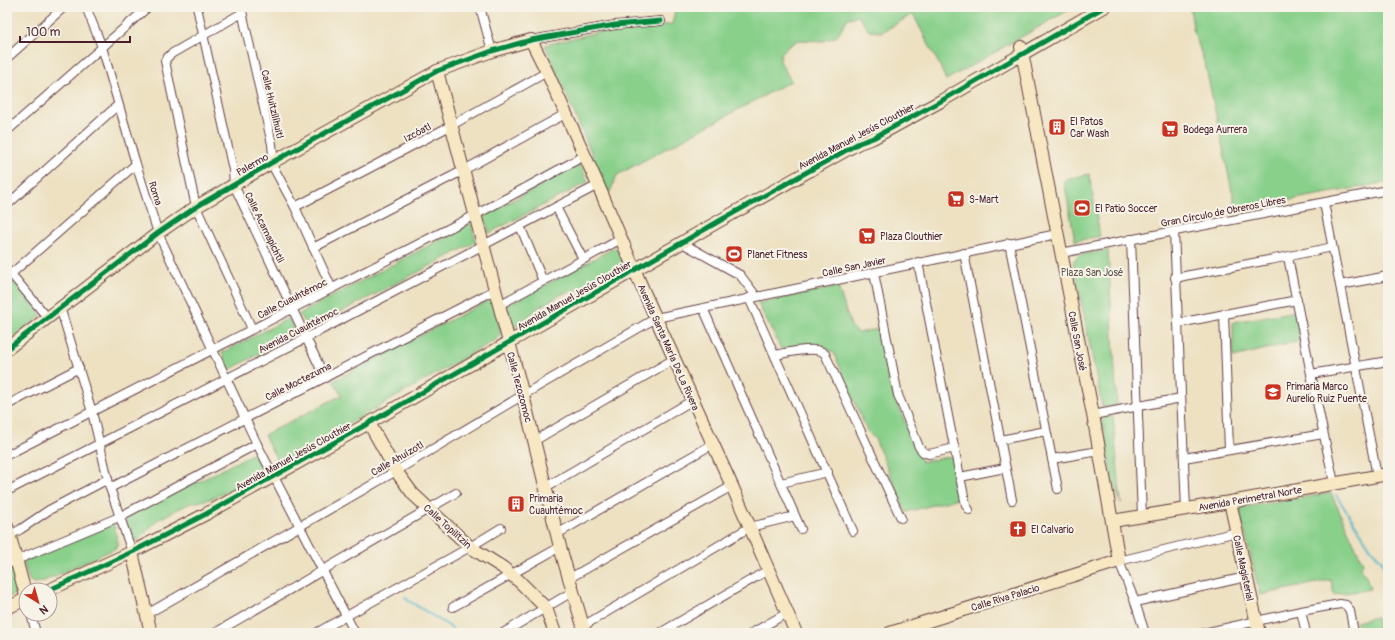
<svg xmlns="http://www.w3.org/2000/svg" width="1395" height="640" font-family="Pangolin,sans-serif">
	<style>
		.green { fill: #89d08b; stroke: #6a785b }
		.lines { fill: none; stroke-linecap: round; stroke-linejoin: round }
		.stream { stroke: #4fb6ce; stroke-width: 2 }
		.street-casing { stroke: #623c42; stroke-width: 10 }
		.secondary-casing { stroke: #623c42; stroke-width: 14 }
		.street { stroke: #fff; stroke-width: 8 }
		.secondary { stroke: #f7e8c3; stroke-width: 12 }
		.cycleway-casing { stroke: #f7f3e8; stroke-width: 8 }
		.cycleway { stroke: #00873e; stroke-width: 5 }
		.labels { text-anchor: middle; stroke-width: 4; stroke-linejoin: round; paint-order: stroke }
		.street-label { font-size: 10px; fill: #4a1f2b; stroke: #f7f3e8 }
		.poi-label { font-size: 10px; fill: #4a1f2b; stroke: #f7f3e8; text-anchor: start }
		.park-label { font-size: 10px; fill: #5d5448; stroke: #f7f3e8 }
	</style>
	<rect width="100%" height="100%" fill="#f7f3e8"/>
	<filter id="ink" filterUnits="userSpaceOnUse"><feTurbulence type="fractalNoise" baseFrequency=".025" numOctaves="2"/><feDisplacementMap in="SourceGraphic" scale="8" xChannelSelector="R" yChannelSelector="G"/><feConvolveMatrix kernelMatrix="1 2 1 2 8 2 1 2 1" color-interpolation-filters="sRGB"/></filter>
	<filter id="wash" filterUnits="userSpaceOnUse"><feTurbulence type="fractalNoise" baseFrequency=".012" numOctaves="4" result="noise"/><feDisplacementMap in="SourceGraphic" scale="16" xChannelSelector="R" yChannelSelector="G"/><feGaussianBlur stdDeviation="0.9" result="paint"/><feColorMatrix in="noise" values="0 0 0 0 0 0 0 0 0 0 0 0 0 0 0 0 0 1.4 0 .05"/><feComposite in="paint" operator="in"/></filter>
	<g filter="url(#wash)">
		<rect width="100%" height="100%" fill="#ede1c2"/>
		<g class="green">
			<polygon points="676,7 1074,7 946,80 940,66 913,14 882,32 869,31 858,16 848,18 836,37 823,41 798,40 789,46 781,53 780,61 791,81 617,175 609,194 545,45 603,31 672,24"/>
			<polygon points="1190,7 1388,7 1388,182 1236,210 1206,68 1193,28"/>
			<polygon points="580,163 588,182 489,233 484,216"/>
			<polygon points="1089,174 1100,236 1075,241 1064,180"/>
			<polygon points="471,223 476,242 308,329 299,314"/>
			<polygon points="616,247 624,265 588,286 564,293 539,307 512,330 506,306"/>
			<polygon points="1108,250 1117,406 1105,407 1102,406 1073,261 1079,255"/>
			<polygon points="7,273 42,315 7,343"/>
			<polygon points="838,287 851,326 858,333 879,329 890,387 922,462 952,456 960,498 906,512 875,439 867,431 834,353 819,344 781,349 758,303"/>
			<polygon points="493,298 501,334 497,339 280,463 277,460 264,435 342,395 333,381"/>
			<polygon points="1291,312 1295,312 1300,341 1233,357 1233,322"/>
			<polygon points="289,318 295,335 229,370 222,353"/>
			<polygon points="1106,416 1113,417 1121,503 1113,483 1102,420"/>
			<polygon points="254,453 266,476 210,499 188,504 159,519 138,540 131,543 125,517 200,481"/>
			<polygon points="1331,493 1363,563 1360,568 1366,576 1370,589 1334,595 1331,580 1260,595 1239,508"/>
			<polygon points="113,521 118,544 116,548 42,582 33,583 29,580 23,562"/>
			<polygon points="12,567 17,588 16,593 7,598 7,569"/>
			<polygon points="1376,617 1381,633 1359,633 1356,622"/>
		</g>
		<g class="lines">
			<g class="stream">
				<polyline points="1336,495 1371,549 1382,561 1388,584"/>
				<polyline points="405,597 409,601 449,626 455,633"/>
			</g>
		</g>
	</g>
	<g filter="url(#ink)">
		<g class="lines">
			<g class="street-casing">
				<g id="street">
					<polyline points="86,7 102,47 136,164 158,233 257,444 355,633"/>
					<polyline points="197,7 233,170 234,185 325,378"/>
					<polyline points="241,7 272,144 273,156 271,163 295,207 332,289"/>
					<polyline points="480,7 492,51"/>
					<polyline points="242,13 171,54 166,59 165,61 196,207 252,329"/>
					<polyline points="531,40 615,25 661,21"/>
					<polyline points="7,58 64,7"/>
					<polyline points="7,131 148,7"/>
					<polyline points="1324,203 1377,476"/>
					<polyline points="7,205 118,105"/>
					<polyline points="295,207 452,125 547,72"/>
					<polyline points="556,207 583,259"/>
					<polyline points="520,226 543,281"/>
					<polyline points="1174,231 1186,509"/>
					<polyline points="1131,239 1142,516"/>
					<polyline points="682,243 740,275 756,296"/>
					<polyline points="1009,243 1058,489"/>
					<polyline points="313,248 464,170 565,114"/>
					<polyline points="964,253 1012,500"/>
					<polyline points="1061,253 1388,190"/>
					<polyline points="1288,257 1311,374 1334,483"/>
					<polyline points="918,262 960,477 966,505 969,510"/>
					<polyline points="7,269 47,317"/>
					<polyline points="874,273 898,395 919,447 923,452 929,454 955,448"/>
					<polyline points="11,274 136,164"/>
					<path d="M1175,278C1228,267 1280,259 1332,247"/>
					<polyline points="1340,285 1388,276"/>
					<polyline points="749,298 853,531"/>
					<polyline points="499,305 621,239"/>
					<polyline points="60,307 92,412 110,488 132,552"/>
					<polyline points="703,308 801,529"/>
					<polyline points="1224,314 1229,450"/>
					<polyline points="1179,323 1297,300"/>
					<path d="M775,355C786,353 818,345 825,354L901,518"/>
					<polyline points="1311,374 1388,361"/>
					<polyline points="7,405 79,368"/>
					<polyline points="1093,415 1181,398"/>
					<polyline points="1000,440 1046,431"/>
					<polyline points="534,441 674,359"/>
					<polyline points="7,455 479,213 584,156"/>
					<polyline points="1184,458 1323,434"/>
					<polyline points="1052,459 1099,451"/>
					<polyline points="960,477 1005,468"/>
					<polyline points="781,483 828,472"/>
					<polyline points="546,487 693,400"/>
					<polyline points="110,488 495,290"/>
					<polyline points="7,491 306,338 598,185"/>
					<polyline points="557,534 713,444"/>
					<polyline points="7,537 21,529 49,510 108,479"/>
					<polyline points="7,564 119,517 257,444"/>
					<polyline points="568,579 732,486"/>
					<polyline points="1135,602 1246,577"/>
					<polyline points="453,607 560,547"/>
					<polyline points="1301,611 1306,633"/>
					<polyline points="31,614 36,633"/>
					<polyline points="147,614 396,471 523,395 656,318 1057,234"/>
					<polyline points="583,626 750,527 795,516"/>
					<polyline points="215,633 456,493"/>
					<polyline points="316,633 470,547 501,528"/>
					<polyline points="503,633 572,592"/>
					<polyline points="660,633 768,570"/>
					<polyline points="752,633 787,613"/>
					<polyline points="1145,633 1135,602 1119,561 1237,532"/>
					<polyline points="1204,633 1301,611 1340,604 1346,605 1350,611 1354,633"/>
				</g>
			</g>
			<g class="secondary-casing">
				<g id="secondary">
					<polyline points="437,71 523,395 560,547 585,633"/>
					<polyline points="7,349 158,233 196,207 271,163 437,71 492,51 531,40 547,72 598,185 644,292 732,486 796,633"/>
					<polyline points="369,423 396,471 413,494 470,547 502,567 519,581 546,608 555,633"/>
					<polyline points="1230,502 1259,633"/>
					<polyline points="1112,521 1230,502 1388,474"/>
					<polyline points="7,526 26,596"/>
					<polyline points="132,552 151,633"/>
					<polyline points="49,590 132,552 206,514 369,423 721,220 859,143 873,138 941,101 1104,7"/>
					<polyline points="7,608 26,599"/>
					<polyline points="890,633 1119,561 1093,415 1021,47"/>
				</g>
			</g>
			<use href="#street" class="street"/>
			<use href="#secondary" class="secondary"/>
			<g class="cycleway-casing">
				<g id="cycleway">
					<polyline points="7,349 158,233 196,207 271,163 437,71 492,51 531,40 615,25 661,21"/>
					<polyline points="49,590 132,552 206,514 369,423 721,220 859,143 873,138 941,101 1104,7"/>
				</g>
			</g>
			<use href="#cycleway" class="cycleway"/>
		</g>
	</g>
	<defs>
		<g id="building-square" transform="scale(0.9)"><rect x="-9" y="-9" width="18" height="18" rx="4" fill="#c8321e" stroke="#f7f3e8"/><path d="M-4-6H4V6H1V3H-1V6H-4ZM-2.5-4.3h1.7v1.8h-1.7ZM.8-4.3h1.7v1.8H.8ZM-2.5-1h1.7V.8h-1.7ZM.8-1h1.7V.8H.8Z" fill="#fff"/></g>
		<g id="supermarket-square" transform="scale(0.9)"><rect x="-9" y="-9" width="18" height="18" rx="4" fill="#c8321e" stroke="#f7f3e8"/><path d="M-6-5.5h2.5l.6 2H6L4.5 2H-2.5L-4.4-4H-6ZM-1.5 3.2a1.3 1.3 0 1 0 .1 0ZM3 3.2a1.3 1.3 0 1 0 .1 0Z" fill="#fff"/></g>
		<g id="stadium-square" transform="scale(0.9)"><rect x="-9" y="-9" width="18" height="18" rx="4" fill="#c8321e" stroke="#f7f3e8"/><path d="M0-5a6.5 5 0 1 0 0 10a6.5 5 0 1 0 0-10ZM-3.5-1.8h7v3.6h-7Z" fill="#fff"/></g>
		<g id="school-square" transform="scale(0.9)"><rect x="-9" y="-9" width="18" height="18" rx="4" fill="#c8321e" stroke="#f7f3e8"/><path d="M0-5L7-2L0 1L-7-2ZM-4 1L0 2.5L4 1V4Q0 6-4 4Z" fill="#fff"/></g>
		<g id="church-square" transform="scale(0.9)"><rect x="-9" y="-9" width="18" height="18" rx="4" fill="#c8321e" stroke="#f7f3e8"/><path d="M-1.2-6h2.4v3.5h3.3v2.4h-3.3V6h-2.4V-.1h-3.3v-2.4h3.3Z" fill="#fff"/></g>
	</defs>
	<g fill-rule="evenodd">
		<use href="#building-square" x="1057" y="127"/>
		<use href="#supermarket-square" x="1170" y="129"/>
		<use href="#supermarket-square" x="956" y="199"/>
		<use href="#stadium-square" x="1082" y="208"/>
		<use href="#supermarket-square" x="867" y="236"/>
		<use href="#stadium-square" x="734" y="254"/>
		<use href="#school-square" x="1273" y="392"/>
		<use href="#building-square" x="516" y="504"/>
		<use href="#church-square" x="1018" y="529"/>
	</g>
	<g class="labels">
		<g class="street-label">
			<text transform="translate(273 104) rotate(77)" y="4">Calle Huitzilíhuitl</text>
			<text transform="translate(417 132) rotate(-28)" y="4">Izcóatl</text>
			<text transform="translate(856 136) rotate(-28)" y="4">Avenida Manuel Jesús Clouthier</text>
			<text transform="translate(252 164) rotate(-30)" y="4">Palermo</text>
			<text transform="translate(156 193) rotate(72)" y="4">Roma</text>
			<text transform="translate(1223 211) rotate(-11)" y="4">Gran Círculo de Obreros Libres</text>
			<text transform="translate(265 227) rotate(64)" y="4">Calle Acamapichtli</text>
			<text transform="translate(854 266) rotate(-12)" y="4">Calle San Javier</text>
			<text transform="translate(574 295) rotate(-30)" y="4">Avenida Manuel Jesús Clouthier</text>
			<text transform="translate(292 298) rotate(-27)" y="4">Calle Cuauhtémoc</text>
			<text transform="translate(298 330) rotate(-27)" y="4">Avenida Cuauhtémoc</text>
			<text transform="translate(1078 341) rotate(79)" y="4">Calle San José</text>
			<text transform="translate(669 347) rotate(66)" y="4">Avenida Santa María De La Rivera</text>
			<text transform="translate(298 381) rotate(-27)" y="4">Calle Moctezuma</text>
			<text transform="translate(520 387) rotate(75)" y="4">Calle Tezozomoc</text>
			<text transform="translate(293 456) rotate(-29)" y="4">Avenida Manuel Jesús Clouthier</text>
			<text transform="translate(397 458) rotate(-30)" y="4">Calle Ahuízotl</text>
			<text transform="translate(1250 498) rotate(-10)" y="4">Avenida Perimetral Norte</text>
			<text transform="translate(448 526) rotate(42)" y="4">Calle Topilitzin</text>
			<text transform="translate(1244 568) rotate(78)" y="4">Calle Magisterial</text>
			<text transform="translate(1005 597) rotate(-17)" y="4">Calle Riva Palacio</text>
		</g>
		<g class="poi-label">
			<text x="1070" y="125">El Patos<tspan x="1070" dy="12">Car Wash</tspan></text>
			<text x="1183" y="133">Bodega Aurrera</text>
			<text x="969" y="203">S-Mart</text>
			<text x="1095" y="212">El Patio Soccer</text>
			<text x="880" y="240">Plaza Clouthier</text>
			<text x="747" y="258">Planet Fitness</text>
			<text x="1286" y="390">Primaria Marco<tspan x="1286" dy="12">Aurelio Ruiz Puente</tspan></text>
			<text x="529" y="502">Primaria<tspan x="529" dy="12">Cuauhtémoc</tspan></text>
			<text x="1031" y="533">El Calvario</text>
		</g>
		<g class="park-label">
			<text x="1092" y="276">Plaza San José</text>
		</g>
	</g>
	<rect width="1395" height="640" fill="none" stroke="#f7f3e8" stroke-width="24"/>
	<g transform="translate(38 602) rotate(143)"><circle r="19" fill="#f7f3e8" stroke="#b29e9c"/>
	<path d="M0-3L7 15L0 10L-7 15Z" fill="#c8321e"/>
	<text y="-6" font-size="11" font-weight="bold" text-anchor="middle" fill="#4a1f2b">N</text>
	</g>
	<path d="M20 36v6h110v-6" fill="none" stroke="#4a1f2b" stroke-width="2"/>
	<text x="26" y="36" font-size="12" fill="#4a1f2b" stroke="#f7f3e8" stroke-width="3" paint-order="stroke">100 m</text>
</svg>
